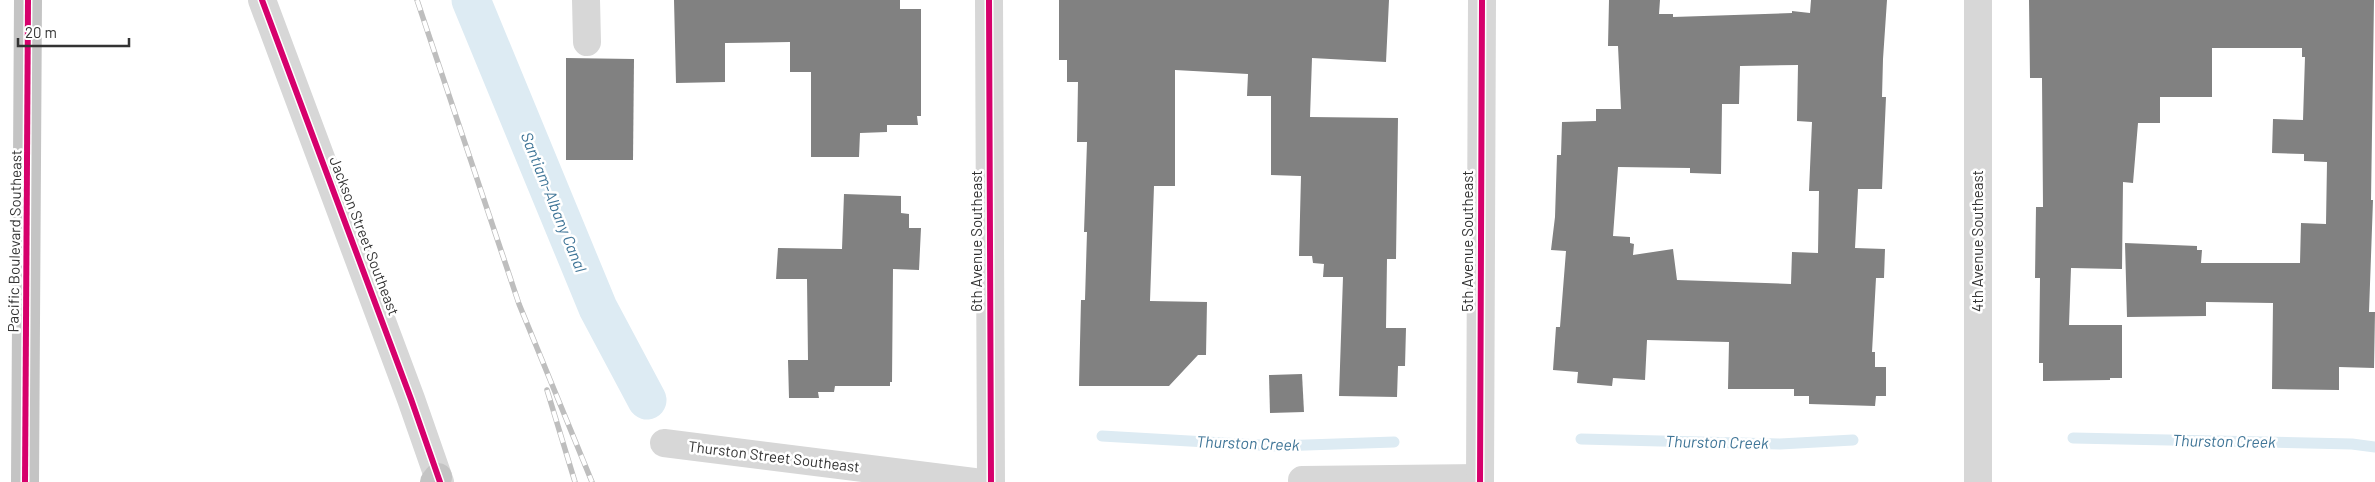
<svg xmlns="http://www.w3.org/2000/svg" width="2375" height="482" font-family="Barlow,sans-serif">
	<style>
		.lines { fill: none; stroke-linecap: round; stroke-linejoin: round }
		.stream { stroke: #ddebf3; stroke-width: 11 }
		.canal { stroke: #ddebf3; stroke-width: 39 }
		.building { fill: #818181; fill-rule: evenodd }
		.minor { stroke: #d7d7d7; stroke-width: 28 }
		.highway { stroke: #c4c4c4; stroke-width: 28 }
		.rail-casing { stroke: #bebebe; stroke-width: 5.5 }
		.rail { stroke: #fff; stroke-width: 4; stroke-dasharray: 11; stroke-linecap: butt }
		.cycleway-casing { stroke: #fff; stroke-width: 9 }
		.cycleway { stroke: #d6006c; stroke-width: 6 }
		.labels { text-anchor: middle; stroke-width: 5; stroke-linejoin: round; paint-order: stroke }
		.street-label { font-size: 15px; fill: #333; stroke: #fff }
		.water-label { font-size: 16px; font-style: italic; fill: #3f7597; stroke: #fff }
	</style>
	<rect width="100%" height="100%" fill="#fff"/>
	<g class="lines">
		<g class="stream">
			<polyline points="1102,436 1278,446 1394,442"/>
			<polyline points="2073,438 2352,444 2375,447"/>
			<polyline points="1581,439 1780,444 1853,440"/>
		</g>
		<polyline class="canal" points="471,0 598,308 647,400"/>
	</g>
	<g class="building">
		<polygon points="674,0 900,0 900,9 921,9 921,116 917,116 918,125 887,125 887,132 860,133 859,157 811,157 811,72 790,72 790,42 725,43 725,82 676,83"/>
		<polygon points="1059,0 1389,0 1386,62 1312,58 1310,117 1398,118 1396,259 1387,259 1386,328 1406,328 1405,366 1398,366 1397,397 1339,396 1343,277 1323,277 1324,264 1313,263 1312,256 1299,256 1301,176 1271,175 1271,96 1247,96 1248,74 1175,70 1175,186 1154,186 1150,301 1207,302 1206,355 1198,355 1169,386 1079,386 1081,300 1085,300 1087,232 1084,232 1087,142 1077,142 1078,82 1067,82 1067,60 1059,60"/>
		<path d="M1609,0H1660L1659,14H1673V17L1792,13V11L1810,13L1811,0H1887L1883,59L1882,97H1886L1882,189H1858L1855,248L1885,249L1884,278H1876L1872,352H1875V367H1886V396H1876L1875,406L1809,404V396H1794V389H1728L1729,342L1647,340L1645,380L1613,378L1612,386L1577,383L1578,372L1553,370L1556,327H1560L1566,251L1551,250L1555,217L1557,155H1561L1562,122L1596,121V109H1621L1618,46H1608ZM1798,65L1797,121L1812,122L1809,191H1819L1818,253L1792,252L1791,284L1677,280L1673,249L1633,255L1634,244L1630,243V237L1613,236L1618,167L1690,168V173L1721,174L1722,104H1739L1740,66Z"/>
		<polygon points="2029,0 2374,0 2371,200 2373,200 2369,312 2375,312 2374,368 2339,367 2339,390 2272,389 2273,303 2206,302 2206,316 2127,317 2125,243 2197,246 2197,250 2202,250 2201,263 2300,263 2301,223 2326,224 2327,162 2304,161 2304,154 2272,153 2273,119 2303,120 2305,57 2302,57 2302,48 2212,48 2212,97 2160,97 2160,123 2138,123 2133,183 2123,182 2122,269 2071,268 2069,325 2122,325 2122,378 2110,378 2110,380 2043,381 2043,363 2039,363 2040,278 2035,278 2036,207 2043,207 2042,78 2030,78"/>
		<polygon points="566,58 634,59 633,160 566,160"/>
		<polygon points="844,194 901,196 901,213 909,214 909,228 921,228 919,270 893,269 892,382 890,382 890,386 835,386 834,392 818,392 819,398 789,398 788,360 808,360 807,279 776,279 778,248 842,249"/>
		<polygon points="1302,374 1304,412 1270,413 1269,375"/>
	</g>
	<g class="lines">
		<g class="minor">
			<polyline points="262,0 411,399 440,482"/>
			<polyline points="586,0 587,42"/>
			<polyline points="989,0 991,482"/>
			<polyline points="1978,0 1978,482"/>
			<polyline points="664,443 974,482"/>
			<polyline points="1302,480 1480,478"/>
			<polyline points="1480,482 1482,0"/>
		</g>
		<g class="highway">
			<polyline points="25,482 28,0"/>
			<polyline points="434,482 438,477"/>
		</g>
		<g class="rail-casing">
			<g id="rail">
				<polyline points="417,0 519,304 592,482"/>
				<polyline points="547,390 575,482"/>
			</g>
		</g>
		<use href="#rail" class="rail"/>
		<g class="cycleway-casing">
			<g id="cycleway">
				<polyline points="262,0 411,399 440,482"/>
				<polyline points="989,0 991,482"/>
				<polyline points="25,482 28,0"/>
				<polyline points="1480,482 1482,0"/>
			</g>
		</g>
		<use href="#cycleway" class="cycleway"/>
	</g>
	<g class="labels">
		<g class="street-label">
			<text transform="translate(364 236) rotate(69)" y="5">Jackson Street Southeast</text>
			<text transform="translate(15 241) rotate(-89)" y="5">Pacific Boulevard Southeast</text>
			<text transform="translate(977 241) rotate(-90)" y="5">6th Avenue Southeast</text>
			<text transform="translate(1468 241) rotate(-90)" y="5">5th Avenue Southeast</text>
			<text transform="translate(1978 241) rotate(-90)" y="5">4th Avenue Southeast</text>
			<text transform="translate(774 457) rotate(7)" y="5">Thurston Street Southeast</text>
		</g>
		<g class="water-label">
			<text transform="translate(554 202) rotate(68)" y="6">Santiam-Albany Canal</text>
			<text transform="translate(2224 441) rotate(1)" y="6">Thurston Creek</text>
			<text transform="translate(1717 442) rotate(1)" y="6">Thurston Creek</text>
			<text transform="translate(1248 443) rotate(2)" y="6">Thurston Creek</text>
		</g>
	</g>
	<path d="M18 38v8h111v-8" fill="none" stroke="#333333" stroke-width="2.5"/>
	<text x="25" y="38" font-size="15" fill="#333333" stroke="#ffffff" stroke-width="4" paint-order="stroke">20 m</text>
</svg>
